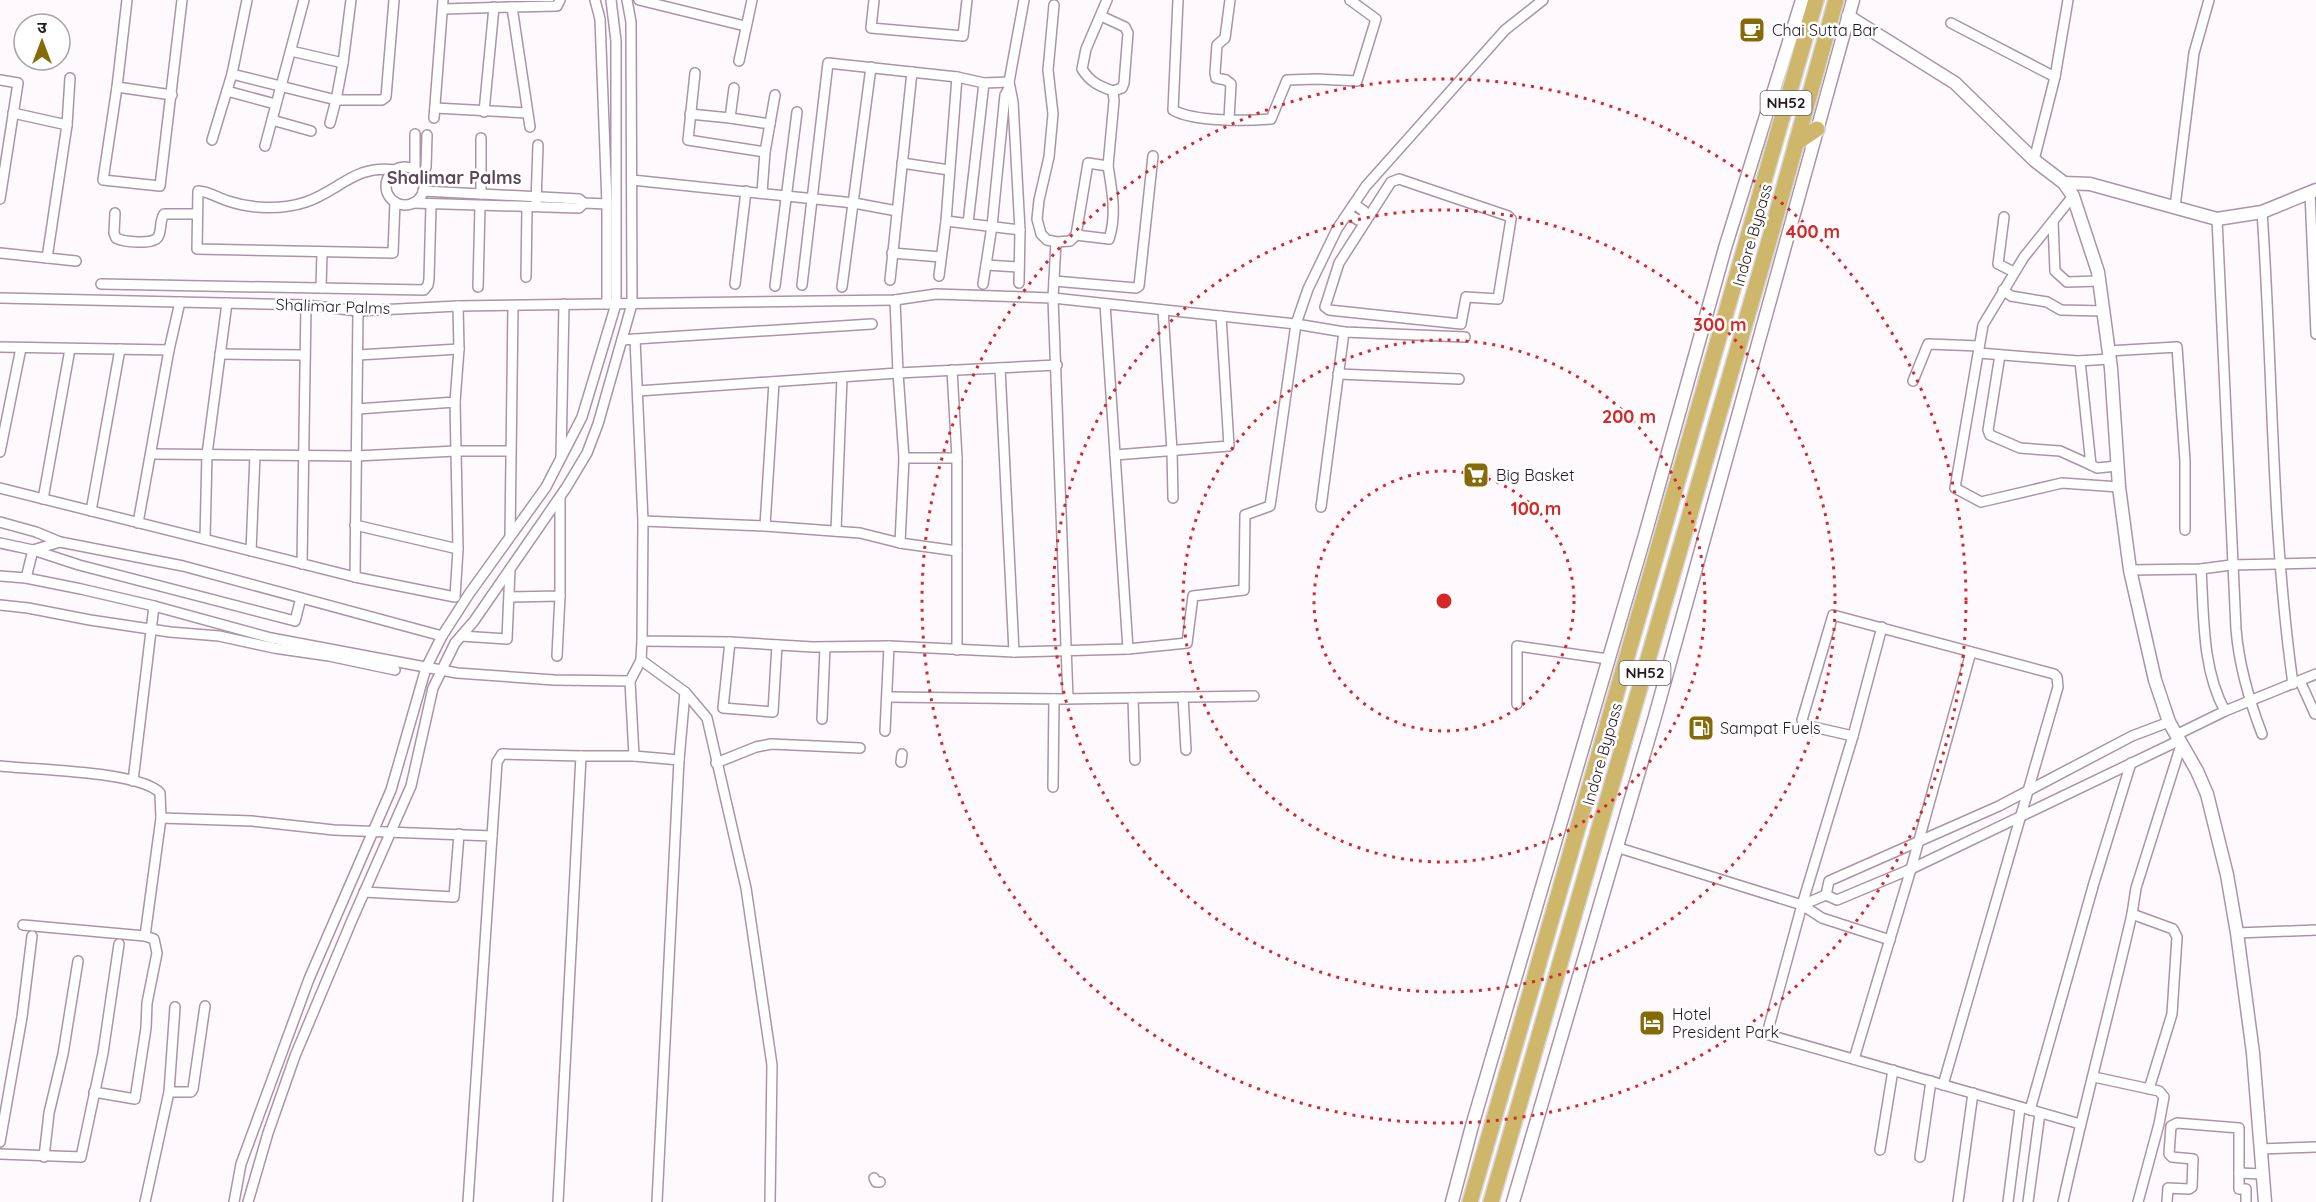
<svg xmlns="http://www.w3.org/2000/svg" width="2316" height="1202" font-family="Quicksand,'Noto Sans Devanagari',sans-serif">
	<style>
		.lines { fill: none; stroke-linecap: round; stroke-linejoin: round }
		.minor-casing { stroke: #ab94a7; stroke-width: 12 }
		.tertiary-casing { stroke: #ab94a7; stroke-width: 15 }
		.trunk-casing { stroke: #d7d6d7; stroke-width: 18 }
		.minor { stroke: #fff; stroke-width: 9 }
		.tertiary { stroke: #fff; stroke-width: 12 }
		.trunk { stroke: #ceb76a; stroke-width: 15 }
		.ring { fill: none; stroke: #d62828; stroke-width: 3; stroke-dasharray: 3 6 }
		.labels { text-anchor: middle; stroke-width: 5; stroke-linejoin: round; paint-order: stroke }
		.shield { fill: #fff; stroke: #655f64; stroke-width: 1.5 }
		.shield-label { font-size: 15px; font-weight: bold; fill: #231a22 }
		.poi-label { font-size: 16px; fill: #231a22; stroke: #fff; text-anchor: start }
		.street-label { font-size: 16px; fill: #231a22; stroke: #fff }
		.neighbourhood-label { font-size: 18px; font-weight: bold; fill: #5c4859; stroke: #fff }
		.centre { fill: #d62828; stroke: #fff; stroke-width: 3 }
		.ring-label { font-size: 18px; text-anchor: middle; font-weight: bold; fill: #d62828; stroke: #fff; stroke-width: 5; stroke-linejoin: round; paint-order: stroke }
	</style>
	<rect width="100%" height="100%" fill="#fef9fd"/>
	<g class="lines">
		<g class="minor-casing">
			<g id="minor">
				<polyline points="127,0 117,87 172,95"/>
				<polyline points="247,0 232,74 336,100 343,63 351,0"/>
				<polyline points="595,0 600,19 607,204 607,304"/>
				<polyline points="639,0 745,26"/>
				<polyline points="874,0 871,28 963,36 967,0"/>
				<path d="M1107,0L1086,49L1082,69C1090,82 1099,86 1113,91"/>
				<path d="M1178,0L1173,110C1194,122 1246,121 1271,119L1287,80L1317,79L1357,81L1376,19L1350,0"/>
				<polyline points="1054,5 1048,70 1053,114 1049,157 1039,200 1037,219 1041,234 1047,240 1057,242 1070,241 1076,235 1088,163 1108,166 1114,101 1113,91 1122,88 1124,83 1128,33 1125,27 1101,16"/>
				<polyline points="512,7 557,6 560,0"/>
				<polyline points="443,9 512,7 530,127"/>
				<polyline points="1951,23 2055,77"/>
				<polyline points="291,51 343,63"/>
				<polyline points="739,61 752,0"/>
				<polyline points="695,73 688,140 765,152"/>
				<polyline points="0,80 18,83 0,199"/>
				<polyline points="984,83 1009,82"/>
				<polyline points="117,87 103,180 160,186 182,0"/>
				<polyline points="227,91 275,104"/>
				<polyline points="435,108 527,113"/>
				<polyline points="484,112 494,7"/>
				<polyline points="13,113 67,125 47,258"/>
				<polyline points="690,114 730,118 734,88"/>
				<polyline points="434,118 443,0"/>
				<polyline points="730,118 770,124"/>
				<polyline points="1229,119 1231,84 1226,80 1216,78 1215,73 1217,45 1225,38 1230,0"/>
				<polyline points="272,120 311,131"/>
				<polyline points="330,123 336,100 382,100 386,97 394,0"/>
				<polyline points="67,125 70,78"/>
				<polyline points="212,140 232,74"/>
				<polyline points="265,146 304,0"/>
				<polyline points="2034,160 2055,77 2068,0"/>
				<polyline points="902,163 949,170"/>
				<circle cx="405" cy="186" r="19"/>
				<polyline points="415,170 415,134"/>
				<polyline points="422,177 426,167 427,135"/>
				<polygon points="1399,179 1508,216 1511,219 1498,299 1466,297 1461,324 1329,310 1325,307 1339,263 1391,182"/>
				<polyline points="632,180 854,203 897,211"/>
				<polyline points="423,191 579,199 584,203 607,204"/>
				<polyline points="2310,192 2316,334"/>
				<polyline points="762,193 765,152 775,95"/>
				<polyline points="481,194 481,138"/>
				<polyline points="2073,196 2024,257 1983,325 1955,488 1981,502 2062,483 2119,487"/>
				<path d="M395,202L393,253L197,249L198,191C208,191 218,198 228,201C252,209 282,210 306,202C339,191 355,164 395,170"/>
				<polyline points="413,203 579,208 584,203"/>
				<polyline points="536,203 538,145"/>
				<polyline points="2175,207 2194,53 2209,0"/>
				<path d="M2262,212C2273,370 2271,528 2293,684"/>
				<path d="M115,213L114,233L116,238C123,242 153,245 158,237C162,231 159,222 164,214H197"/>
				<polyline points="1348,214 1358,220 1366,219 1364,211 1354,204"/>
				<polyline points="2004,217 1998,264 2014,272"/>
				<path d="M2217,219L2236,629C2239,666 2249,700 2262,734"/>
				<polyline points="946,221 1020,230"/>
				<polyline points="2053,222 2055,271 2067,282 2099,281"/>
				<path d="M1076,235L1109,239C1117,215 1112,191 1108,166"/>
				<polyline points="1056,242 1053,298 1068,699"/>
				<polyline points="0,253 76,261"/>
				<polyline points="892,253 941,257"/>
				<polyline points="986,265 1019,267"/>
				<polyline points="939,276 946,221 957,77"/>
				<polyline points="526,277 527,207"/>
				<polyline points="890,280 912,72"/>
				<polyline points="1054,281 1136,288 1139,286 1153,156"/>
				<polyline points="1019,283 1020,230 1013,102 1009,82 1024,0"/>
				<polyline points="101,284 424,290 428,285 429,279 431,205"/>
				<polyline points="735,284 746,191"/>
				<polyline points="983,284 992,226 1005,95 1009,88"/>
				<polyline points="802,285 828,63 957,77 984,83 968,223"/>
				<polyline points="775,286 797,112"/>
				<polyline points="478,287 480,206"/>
				<polyline points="842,287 871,67"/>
				<polyline points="321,288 322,252"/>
				<polyline points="2003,290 2011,296 2047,302 2061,310 2103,311"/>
				<polyline points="0,298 306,305 358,311 458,306 895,300 936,294 1053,298 1296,324 1344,332 1465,337"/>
				<polyline points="1105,304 1128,649"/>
				<polyline points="1163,310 1172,451 1173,498"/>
				<polyline points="635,339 872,324"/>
				<polyline points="622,340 635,339 643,521 642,641 730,642 813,647 889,646 1014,652 1128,649 1187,643 1193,596 1244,590 1245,515 1270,506 1296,324 1308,289 1337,229 1366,186 1505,30 1543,0"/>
				<polyline points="0,347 169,350 180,302"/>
				<polyline points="2108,351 2177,347 2185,461 2185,530"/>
				<polyline points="1979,353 2078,361 2110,359"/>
				<polyline points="220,354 305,355"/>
				<polyline points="358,355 459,349"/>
				<polyline points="2000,355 1988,430 1990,435 2020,448 2060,451 2091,465 2080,361"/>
				<polyline points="1000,368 1014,652"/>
				<polyline points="952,370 957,458"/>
				<polyline points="1338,374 1459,379"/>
				<polyline points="1913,381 1928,344 1979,346"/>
				<polyline points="638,391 898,373 895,300"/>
				<polyline points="357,409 455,402 459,349 458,306"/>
				<polyline points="0,452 21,348"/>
				<polyline points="151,454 356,456 456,451 510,451"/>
				<polyline points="1115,455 1229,446 1221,316"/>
				<polyline points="561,456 564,304"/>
				<polyline points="904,458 900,543 957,551"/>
				<polyline points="2091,465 2097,468 2117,466"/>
				<polyline points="0,488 355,577 455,597 458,549 455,402"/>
				<polyline points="43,499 70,349"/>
				<polyline points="1321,507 1344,332"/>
				<polyline points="91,511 120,349"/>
				<polyline points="643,521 765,526 860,533 900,543"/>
				<polyline points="0,522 36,532 60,542 183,566 442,636"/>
				<polyline points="138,523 169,350"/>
				<polyline points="355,525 458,549"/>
				<polyline points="765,526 774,382"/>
				<polyline points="836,531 842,377"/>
				<polyline points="510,536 513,306"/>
				<polyline points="205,539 207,454 227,303"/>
				<polyline points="0,543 33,550 79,565 295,621 301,598"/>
				<polyline points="251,551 255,455"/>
				<polyline points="302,564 306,305"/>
				<polyline points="2130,570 2201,569 2231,565 2316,563"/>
				<polyline points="0,576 26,578 81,589 154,606 271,638 457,673 554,680 630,681"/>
				<polyline points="355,577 358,311"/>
				<polyline points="26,578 33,550 60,542"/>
				<polyline points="510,597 560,596 560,498"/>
				<polyline points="0,605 28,608 90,620 170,632 219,636 274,648 329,656 395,670"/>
				<polyline points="1882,627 1853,736 1802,905 1822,918 1890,940"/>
				<polyline points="461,636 507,639 510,569"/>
				<polyline points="730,642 723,708 773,712 777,645"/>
				<polyline points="957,650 957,458 904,458 898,373 1057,365"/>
				<polyline points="557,656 560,596"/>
				<polyline points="641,660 685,692 707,718 746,888 772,1065 770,1202"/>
				<polyline points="2300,681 2315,714"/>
				<polyline points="887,697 1063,699 1254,696"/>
				<polyline points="1183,697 1186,750"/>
				<polyline points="1133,698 1135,760"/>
				<polyline points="1517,704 1517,646 1608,659"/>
				<polyline points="2225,711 2316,674"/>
				<polyline points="822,719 825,647"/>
				<polyline points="885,731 889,646"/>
				<path d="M2176,735L2225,711C2202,669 2204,617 2201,569"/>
				<polyline points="1853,736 1809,726 1803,723 1802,720 1833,615 2054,674 2057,677 2058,687 1943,1085"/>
				<polyline points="581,756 634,756 679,760 657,1202"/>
				<polyline points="634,756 630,681 641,660 642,641"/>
				<polyline points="679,760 685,692"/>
				<polyline points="901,762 902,754"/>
				<polyline points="716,763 756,747 771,744 860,748"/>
				<path d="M0,766C33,770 140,771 160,793L161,818L145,936L154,939L157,953L147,1003L146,1028L135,1099L94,1092"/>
				<polyline points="133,781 154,606"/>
				<polyline points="1053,787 1054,699"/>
				<polyline points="161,818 252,821 334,830 492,836 468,1202"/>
				<polyline points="492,836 497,762 502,754 581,756 558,1202"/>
				<polyline points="1616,847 1802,905 1826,895"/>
				<polyline points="364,892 454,897 459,834"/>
				<polyline points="1826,895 1829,881 1999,806 2132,736 2169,722"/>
				<polyline points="1826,895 1837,900 1911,869 2178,741"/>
				<polyline points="1802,905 1768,1030 1769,1035 2080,1124"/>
				<polyline points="2132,914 2173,929 2177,937 2172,1014 2149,1089"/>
				<polyline points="23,925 145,936"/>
				<polyline points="2237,933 2316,930"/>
				<polyline points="1854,1059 1911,869 1971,652"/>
				<polyline points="2094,1077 2159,1091 2164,1097 2159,1124 2138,1202"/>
				<polyline points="169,1092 191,1092 193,1089 205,1006"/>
				<polyline points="2030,1110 2094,883 2131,763"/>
				<polyline points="0,1142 22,1017 32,936"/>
				<polyline points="2260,1149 2316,1147"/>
				<polyline points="1880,1150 1893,1070"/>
				<polyline points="0,1154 81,1157 103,1053 119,944"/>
				<polyline points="44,1157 49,1113 63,1054 78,961"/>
				<polyline points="1920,1157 1931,1081"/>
				<polyline points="2239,1173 2262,1174"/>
				<polyline points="874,1178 876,1182 880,1182"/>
				<polyline points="145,1202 169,1092 175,1007"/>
				<polyline points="234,1202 241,1164 309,979 391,790 426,668 442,636 469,594 546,487 582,417 616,304 616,41 611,0"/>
				<polyline points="248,1202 268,1133 295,1056 352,920 411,786 433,688 455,643 474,621 566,488 587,453 598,424 632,304 631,22 627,0"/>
				<polyline points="1958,1202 1973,1093"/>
				<polyline points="2008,1202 2020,1108"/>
				<polyline points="2028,1202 2040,1113"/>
				<path d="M2063,1202C2084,1105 2110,1010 2132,914L2136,888L2181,745"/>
				<polyline points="2167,1202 2168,1188 2189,1189 2192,1187 2193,1159 2172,1157 2169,1154 2171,1126 2177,1123 2239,1128 2239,1189 2246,1189 2246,1202"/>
			</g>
		</g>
		<g class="tertiary-casing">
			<g id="tertiary">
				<polyline points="1848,16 1955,83 2034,160 2064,183 2073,196 2098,272 2111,368 2119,487 2130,570 2155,680 2169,722 2197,771 2207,794 2227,875 2237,933 2253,1053 2265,1202"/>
				<polyline points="2064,183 2090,184 2217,219 2262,212 2316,190"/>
				<polyline points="1452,1202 1472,1126 1645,535 1725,248 1802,0"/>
				<polyline points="1513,1202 1654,720 1853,0"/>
			</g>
		</g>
		<g class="trunk-casing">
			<g id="trunk">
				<polyline points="1796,143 1817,129"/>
				<polyline points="1470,1202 1816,0"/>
				<polyline points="1491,1202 1769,241 1836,0"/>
			</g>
		</g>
		<use href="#minor" class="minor"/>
		<use href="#tertiary" class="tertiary"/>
		<use href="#trunk" class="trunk"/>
	</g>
	<g class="ring">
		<circle cx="1444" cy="601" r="130"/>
		<circle cx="1444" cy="601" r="261"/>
		<circle cx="1444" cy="601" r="391"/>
		<circle cx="1444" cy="601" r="522"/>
	</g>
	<defs>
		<g id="cafe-square" transform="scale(1.35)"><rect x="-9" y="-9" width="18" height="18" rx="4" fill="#846b07" stroke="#fff"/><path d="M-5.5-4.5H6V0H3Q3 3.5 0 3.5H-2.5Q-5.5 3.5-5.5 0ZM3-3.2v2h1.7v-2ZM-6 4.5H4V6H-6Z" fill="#fff"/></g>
		<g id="supermarket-square" transform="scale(1.35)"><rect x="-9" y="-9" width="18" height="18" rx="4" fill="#846b07" stroke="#fff"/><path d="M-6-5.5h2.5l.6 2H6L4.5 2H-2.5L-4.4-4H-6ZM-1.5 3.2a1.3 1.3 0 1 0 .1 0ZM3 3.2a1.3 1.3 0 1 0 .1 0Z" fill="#fff"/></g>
		<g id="fuel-square" transform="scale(1.35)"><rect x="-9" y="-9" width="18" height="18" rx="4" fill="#846b07" stroke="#fff"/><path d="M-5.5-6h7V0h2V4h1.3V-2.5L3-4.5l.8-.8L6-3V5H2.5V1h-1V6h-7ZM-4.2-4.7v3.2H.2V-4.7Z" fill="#fff"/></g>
		<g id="hotel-square" transform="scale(1.35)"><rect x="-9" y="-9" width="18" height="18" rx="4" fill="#846b07" stroke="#fff"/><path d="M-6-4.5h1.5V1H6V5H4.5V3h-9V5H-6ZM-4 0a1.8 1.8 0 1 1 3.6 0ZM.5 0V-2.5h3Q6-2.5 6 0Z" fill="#fff"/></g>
	</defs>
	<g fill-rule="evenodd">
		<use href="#cafe-square" x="1752" y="30"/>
		<use href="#supermarket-square" x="1476" y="475"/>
		<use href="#fuel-square" x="1701" y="728"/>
		<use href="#hotel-square" x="1652" y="1023"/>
	</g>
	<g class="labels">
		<g class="shield">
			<rect x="1760.5" y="91" width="51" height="24" rx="4.5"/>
			<rect x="1619.5" y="661" width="51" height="24" rx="4.5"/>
		</g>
		<g class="shield-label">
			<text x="1786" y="108">NH52</text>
			<text x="1645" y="678">NH52</text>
		</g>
		<g class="poi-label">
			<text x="1772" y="36">Chai Sutta Bar</text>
			<text x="1496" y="481">Big Basket</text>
			<text x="1720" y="734">Sampat Fuels</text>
			<text x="1672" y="1020">Hotel<tspan x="1672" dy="18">President Park</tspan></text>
		</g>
		<g class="street-label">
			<text transform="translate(1752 235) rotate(-74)" y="6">Indore Bypass</text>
			<text transform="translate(333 306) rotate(2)" y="6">Shalimar Palms</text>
			<text transform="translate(1602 754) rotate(-74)" y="6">Indore Bypass</text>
		</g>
		<g class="neighbourhood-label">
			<text x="454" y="184">Shalimar Palms</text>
		</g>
	</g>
	<circle cx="1444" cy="601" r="9" class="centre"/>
	<g class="ring-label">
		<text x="1813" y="238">400 m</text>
		<text x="1720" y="331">300 m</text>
		<text x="1629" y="423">200 m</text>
		<text x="1536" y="515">100 m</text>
	</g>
	<g transform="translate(42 42)"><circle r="28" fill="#ffffff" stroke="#a7a3a7" stroke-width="1.5"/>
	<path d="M0-4.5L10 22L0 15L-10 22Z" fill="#846b07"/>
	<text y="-9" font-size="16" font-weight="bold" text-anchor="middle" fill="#231a22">उ</text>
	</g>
</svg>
